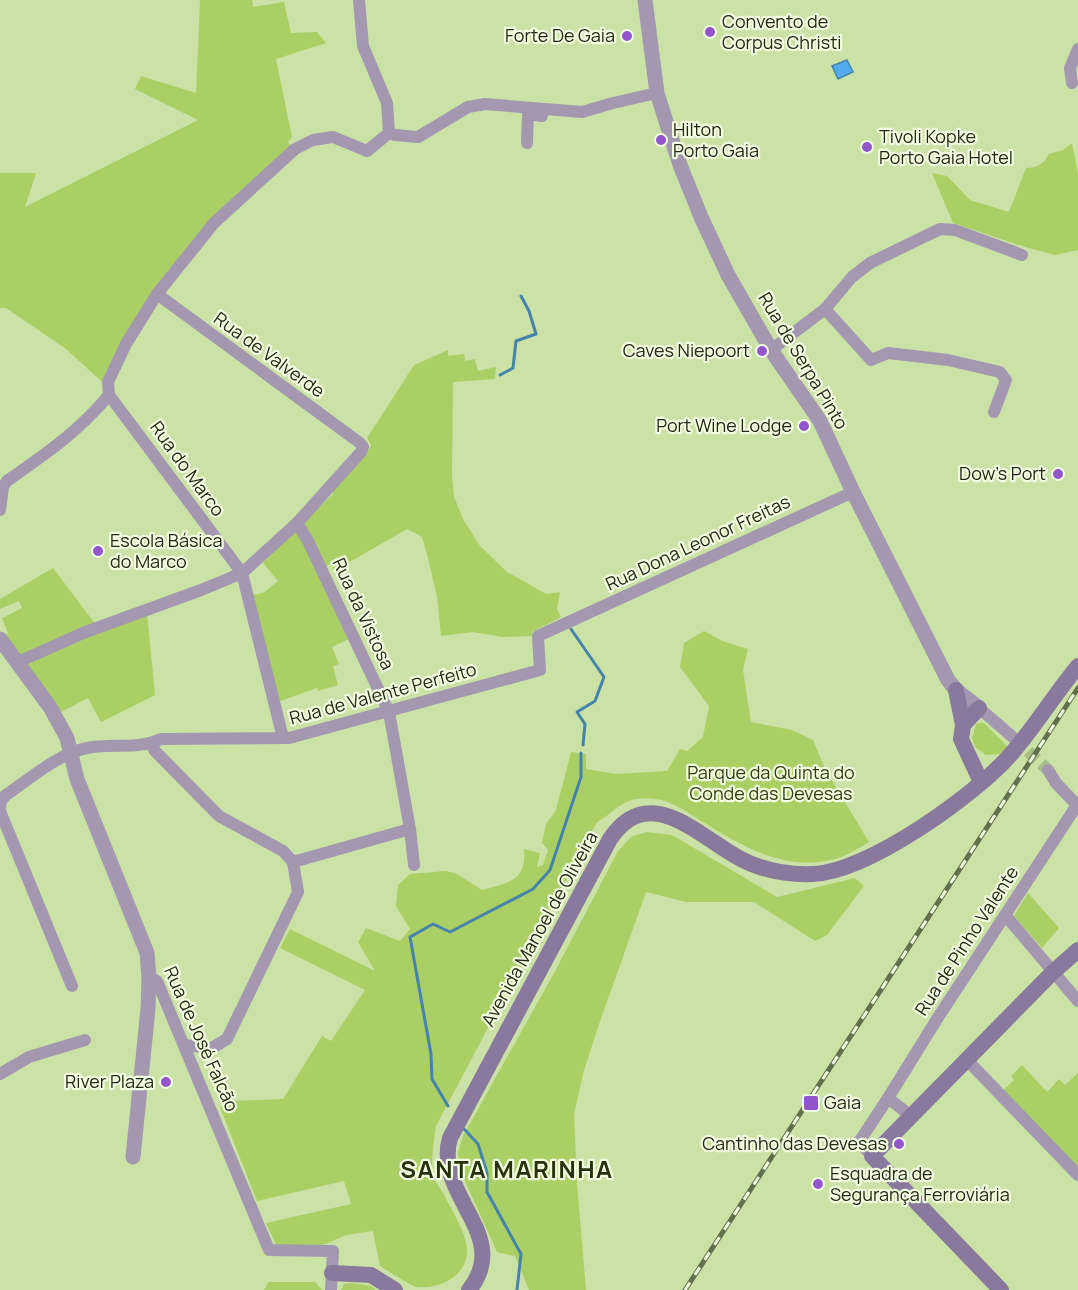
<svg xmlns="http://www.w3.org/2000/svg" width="1078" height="1290" font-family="Manrope,sans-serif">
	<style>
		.green { fill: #aacf64 }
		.water { fill: #54aaee; stroke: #4583ac; stroke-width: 1.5 }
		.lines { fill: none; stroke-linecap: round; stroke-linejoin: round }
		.stream { stroke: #4583ac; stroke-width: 3 }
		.minor-tunnel { stroke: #a9bd89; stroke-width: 12; stroke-dasharray: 12 6; stroke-linecap: butt }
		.minor { stroke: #a398b0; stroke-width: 12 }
		.tertiary { stroke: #a398b0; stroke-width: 15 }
		.secondary { stroke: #89799c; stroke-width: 16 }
		.rail-casing { stroke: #62704b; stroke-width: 5 }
		.rail { stroke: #f2fee1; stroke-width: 3; stroke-dasharray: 9; stroke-linecap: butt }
		.poi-dot { fill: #9255cc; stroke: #f2fee1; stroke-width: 2 }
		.labels { text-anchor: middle; stroke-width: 4.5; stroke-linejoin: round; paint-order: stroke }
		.poi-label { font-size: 18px; fill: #212912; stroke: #f2fee1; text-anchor: start }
		.street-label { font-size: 18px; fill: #212912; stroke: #f2fee1 }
		.park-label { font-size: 18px; fill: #2f3f0b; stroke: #f2fee1 }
		.district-label { font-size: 24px; font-weight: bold; letter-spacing: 1.5px; fill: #263308; stroke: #f2fee1 }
	</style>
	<rect width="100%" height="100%" fill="#cbe2a7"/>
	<g class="green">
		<polygon points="200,0 252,0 253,7 284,2 291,33 317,32 326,43 276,59 292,137 288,142 291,146 210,219 102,382 66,349 6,308 0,308 0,173 36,173 25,207 198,120 135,89 141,76 196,93"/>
		<path d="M1072,143L1078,174V250L1055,255L1025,247L953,223L932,173L947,176L970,200L1009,212L1026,168C1037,168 1044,164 1049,154L1063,150Z"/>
		<polygon points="448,350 448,356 464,354 465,361 475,359 478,371 496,367 495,379 453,382 452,475 454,497 463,519 480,546 507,572 546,594 560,592 557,609 561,617 532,632 532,636 503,637 473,632 441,636 437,597 427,554 422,537 407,529 334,571 330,564 326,566 305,525 305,520 333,494 332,489 367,454 371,445 367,438 414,365"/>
		<polygon points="296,528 351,638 332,647 339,664 333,666 338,685 318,691 317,688 278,702 252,595 263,593 278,581 263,563"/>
		<polygon points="53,568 96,625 19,657 3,637 8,633 2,618 22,608 19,601 0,609 0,599"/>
		<polygon points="147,613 155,695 101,722 88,698 61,712 25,666 65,644"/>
		<path d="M704,631L722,641L748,649L743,670L751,722L792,730L813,740L826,771L869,842C861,847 853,852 844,856C792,875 746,849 703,822C680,808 665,795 636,799C619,802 611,815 597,822L436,1126C434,1141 430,1161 434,1176C435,1182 440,1188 443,1193C451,1209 462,1225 466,1243C473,1271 444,1290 416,1287C404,1282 392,1273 380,1266L373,1231L346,1235L326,1244L300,1248L277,1247L266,1223L351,1204L344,1181L257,1201L220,1107L234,1101L283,1099L322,1036L331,1041L365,990L280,948L290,929L375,971L358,942L366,928L400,941L410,929L396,906L398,885L410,874L446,871L455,873L482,890C508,883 527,881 524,849L540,853L537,867L543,865L548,850L542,843L546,824L556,810L571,752L586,754V769L616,774L667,771L680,749L687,751L703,737L709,706L680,667L684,643Z"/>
		<polygon points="980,723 984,723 1008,747 1000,754 986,755 975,747 972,738 976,724"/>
		<polygon points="646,832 672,835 777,897 855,878 864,886 827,935 815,941 754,902 686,902 646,892 597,1030 583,1074 574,1115 577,1183 586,1290 529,1290 515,1256 497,1252 460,1170 458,1152 463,1136 554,973 618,851 631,837"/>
		<polygon points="1028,893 1059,928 1042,948 1014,916"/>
		<polygon points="1022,1065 1047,1092 1059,1079 1065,1085 1078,1073 1078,1167 1003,1090 1014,1080 1011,1076"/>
		<polygon points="268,1282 315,1282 322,1290 264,1290"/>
		<polygon points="353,1283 371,1286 376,1290 341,1290 344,1284"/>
	</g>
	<polygon class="water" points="847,60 853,72 838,79 832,66"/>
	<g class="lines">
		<g class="stream">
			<polyline points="500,375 513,368 516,341 536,334 529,311 521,296"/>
			<polyline points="571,629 604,677 595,701 577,712 585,724 583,745"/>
			<polyline points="448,1106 432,1079 431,1054 410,937 433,924 450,932 533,889 550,870 581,777 581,753"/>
			<polyline points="464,1129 478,1144 487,1173 487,1192 521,1254 517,1290"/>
		</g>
		<polyline class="minor-tunnel" points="1015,739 1048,770"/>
		<g class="minor">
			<polyline points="359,0 363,46 387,103 389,133"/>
			<polyline points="1072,83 1070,68 1078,49"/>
			<polyline points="389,133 395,135 418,137 468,107 485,104 582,112 613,103 657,93"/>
			<polyline points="527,143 528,114 542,116"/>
			<polyline points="825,309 871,360 888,353 948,360 1000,372 1006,380 994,412"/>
			<polyline points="771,350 825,309 852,277 870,263 940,229 955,230 1022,255"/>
			<polyline points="109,395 242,573 283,738"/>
			<path d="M0,510L3,487L7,481C47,453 78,432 109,395L108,382L126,344L157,294L214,223L295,149L313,140L333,137L367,151L389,133"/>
			<polyline points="297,523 308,541 389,712 410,829 414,865"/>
			<polyline points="18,662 83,633 201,590 242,573 297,523 361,452 363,447 360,443 157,294"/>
			<polyline points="979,708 1015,739"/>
			<polyline points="151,744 155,751 219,816 283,851 293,862 410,829"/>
			<polyline points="1048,770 1056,783 1078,806"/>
			<path d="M0,807L1,801L6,795C31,778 58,754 87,748C112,743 138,750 161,739L289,738L540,670L538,636L853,492"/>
			<polyline points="0,811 72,986"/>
			<polyline points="1006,916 1078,1001"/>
			<polyline points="149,977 157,981 269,1250 333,1251 331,1290"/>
			<polyline points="184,1045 212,1048 227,1039 298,892 293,862"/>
			<polyline points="966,1059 1078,1175"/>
			<polyline points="0,1074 29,1057 85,1040"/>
			<polyline points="888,1098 937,1019 1077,805"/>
			<polyline points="872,1156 859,1142 888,1098 911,1116"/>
		</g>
		<g class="tertiary">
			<polyline points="645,0 657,93 680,165 701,217 728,275 771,350 820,421 853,492 948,680 956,690 979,708"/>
			<polyline points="0,639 50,707 67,738 77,779 147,953 149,977 148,1009 133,1157"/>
		</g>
		<g class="secondary">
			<polyline points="956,690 963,725 961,739 981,782"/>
			<polyline points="963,725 979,708"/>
			<polyline points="332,1273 371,1275 395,1290"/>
			<path d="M469,1290C513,1235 433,1195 450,1138L610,839C649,781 698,836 739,858C761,870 788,875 813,874C868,872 977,794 1012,753C1036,725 1055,694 1078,666"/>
			<polyline points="1001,1290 872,1156 1053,972 1078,950"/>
		</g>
		<g class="rail-casing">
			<polyline id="rail" points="685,1290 1078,688"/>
		</g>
		<use href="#rail" class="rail"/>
	</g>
	<g class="poi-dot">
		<circle cx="710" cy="32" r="6"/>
		<circle cx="627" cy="36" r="6"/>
		<circle cx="661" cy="140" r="6"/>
		<circle cx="867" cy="147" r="6"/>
		<circle cx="762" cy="351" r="6"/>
		<circle cx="804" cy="426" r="6"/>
		<circle cx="1058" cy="474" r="6"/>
		<circle cx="98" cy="551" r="6"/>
		<circle cx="166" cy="1082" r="6"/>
		<rect x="803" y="1095" width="16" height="16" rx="3"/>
		<circle cx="899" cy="1144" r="6"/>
		<circle cx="818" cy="1184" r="6"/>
	</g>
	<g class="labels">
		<g class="poi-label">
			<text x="722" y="28">Convento de<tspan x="722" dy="21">Corpus Christi</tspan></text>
			<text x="615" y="42" text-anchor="end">Forte De Gaia</text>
			<text x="673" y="136">Hilton<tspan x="673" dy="21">Porto Gaia</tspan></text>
			<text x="879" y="143">Tivoli Kopke<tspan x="879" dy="21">Porto Gaia Hotel</tspan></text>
			<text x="750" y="357" text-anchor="end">Caves Niepoort</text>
			<text x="792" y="432" text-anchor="end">Port Wine Lodge</text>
			<text x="1046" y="480" text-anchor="end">Dow's Port</text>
			<text x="110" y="547">Escola Básica<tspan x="110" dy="21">do Marco</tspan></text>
			<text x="154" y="1088" text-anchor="end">River Plaza</text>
			<text x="824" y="1109">Gaia</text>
			<text x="887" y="1150" text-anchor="end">Cantinho das Devesas</text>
			<text x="830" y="1180">Esquadra de<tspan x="830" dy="21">Segurança Ferroviária</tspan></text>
		</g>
		<g class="street-label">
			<text transform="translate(269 355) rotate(36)" y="6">Rua de Valverde</text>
			<text transform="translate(803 361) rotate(59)" y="6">Rua de Serpa Pinto</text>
			<text transform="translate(187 469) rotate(54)" y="6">Rua do Marco</text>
			<text transform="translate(698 543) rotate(-25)" y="6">Rua Dona Leonor Freitas</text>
			<text transform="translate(363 614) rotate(65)" y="6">Rua da Vistosa</text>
			<text transform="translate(383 694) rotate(-15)" y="6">Rua de Valente Perfeito</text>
			<text transform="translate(540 929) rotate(-61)" y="6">Avenida Manoel de Oliveira</text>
			<text transform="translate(967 941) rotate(-57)" y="6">Rua de Pinho Valente</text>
			<text transform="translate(201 1039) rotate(66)" y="6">Rua de José Falcão</text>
		</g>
		<g class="park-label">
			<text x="771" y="779">Parque da Quinta do<tspan x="771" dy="21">Conde das Devesas</tspan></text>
		</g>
		<g class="district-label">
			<text x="507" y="1178">SANTA MARINHA</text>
		</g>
	</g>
</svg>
